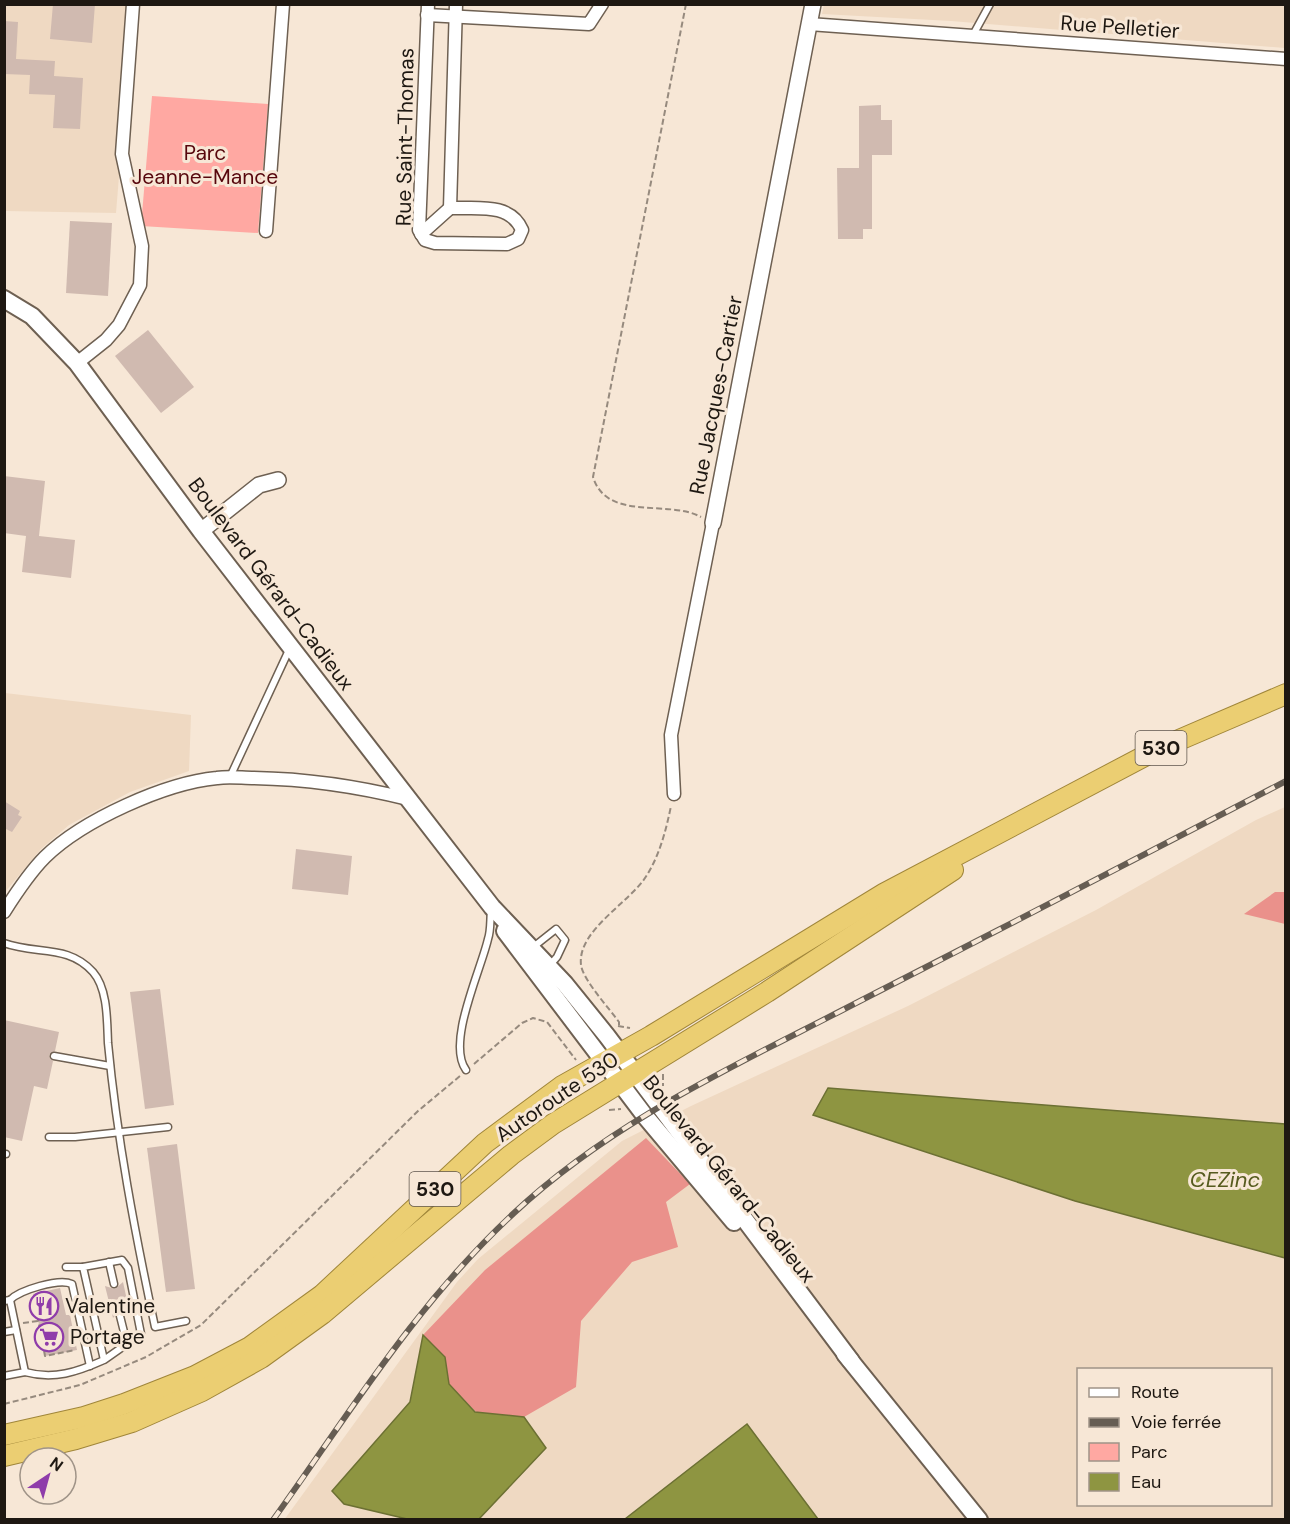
<svg xmlns="http://www.w3.org/2000/svg" width="1290" height="1524" font-family="'DM Sans',sans-serif">
	<style>
		.built { fill: #efd9c2; fill-rule: evenodd }
		.green { fill: #ffa8a2 }
		.forest { fill: #ea918b }
		.water { fill: #8e9541; stroke: #6c7033; stroke-width: 1.5 }
		.building { fill: #d0bab0 }
		.lines { fill: none; stroke-linecap: round; stroke-linejoin: round }
		.service-casing { stroke: #6e6052; stroke-width: 9 }
		.minor-casing { stroke: #6e6052; stroke-width: 15 }
		.tertiary-casing { stroke: #6e6052; stroke-width: 18 }
		.secondary-casing { stroke: #6e6052; stroke-width: 20 }
		.trunk-casing { stroke: #a0863a; stroke-width: 22 }
		.path { stroke: #968a7e; stroke-width: 2; stroke-dasharray: 6 3; stroke-linecap: butt }
		.service { stroke: #fff; stroke-width: 6 }
		.minor { stroke: #fff; stroke-width: 12 }
		.tertiary { stroke: #fff; stroke-width: 15 }
		.secondary { stroke: #fff; stroke-width: 16 }
		.trunk { stroke: #ebce72; stroke-width: 20 }
		.rail-casing { stroke: #665d53; stroke-width: 6 }
		.rail { stroke: #f7e7d6; stroke-width: 4; stroke-dasharray: 11; stroke-linecap: butt }
		.labels { text-anchor: middle; stroke-width: 6; stroke-linejoin: round; paint-order: stroke }
		.shield { fill: #f7e7d6; stroke: #5f564d; stroke-width: 1.5 }
		.shield-label { font-size: 20px; font-weight: bold; fill: #1e1812 }
		.street-label { font-size: 21px; fill: #1e1812; stroke: #f7e7d6 }
		.park-label { font-size: 21px; fill: #57070d; stroke: #f7e7d6 }
		.poi-label { font-size: 21px; fill: #1e1812; stroke: #f7e7d6; text-anchor: start }
		.water-label { font-size: 22px; font-style: italic; fill: #565b1e; stroke: #f7e7d6 }
	</style>
	<rect width="100%" height="100%" fill="#f7e7d6"/>
	<g class="built">
		<polygon points="824,4 1285,5 1285,48 951,21 822,14"/>
		<polygon points="5,5 133,5 116,213 5,211"/>
		<polygon points="5,693 191,715 189,771 130,792 69,825 41,849 5,892"/>
		<path d="M1285,807V1519L284,1520L457,1282L478,1259L622,1141L691,1106L908,1006L1096,910L1256,820ZM1078,1370H1270V1504H1078Z"/>
	</g>
	<polygon class="green" points="152,96 268,104 258,233 141,226"/>
	<g class="forest">
		<polygon points="1275,892 1285,892 1285,924 1244,914"/>
		<polygon points="646,1138 690,1184 666,1202 678,1247 632,1262 581,1321 576,1387 524,1417 476,1412 449,1384 445,1357 423,1335 485,1270"/>
	</g>
	<g class="water">
		<polygon points="828,1088 1285,1124 1285,1258 1075,1201 813,1115"/>
		<polygon points="423,1335 445,1357 449,1384 475,1412 524,1417 546,1448 479,1519 407,1519 344,1504 332,1491 410,1402"/>
		<polygon points="747,1424 818,1519 625,1519"/>
	</g>
	<g class="building">
		<polygon points="53,4 95,4 92,43 50,39"/>
		<polygon points="4,21 18,22 16,59 55,61 54,76 83,78 80,129 53,128 55,95 29,94 30,75 4,74"/>
		<polygon points="881,105 881,120 892,120 892,155 872,155 872,229 863,229 863,239 838,239 837,168 859,168 859,106"/>
		<polygon points="70,221 112,223 108,296 66,293"/>
		<polygon points="148,330 194,387 161,413 115,356"/>
		<polygon points="4,476 45,481 39,536 75,540 71,578 22,572 26,536 4,533"/>
		<polygon points="4,801 20,811 18,815 22,817 12,832 4,828"/>
		<polygon points="296,849 352,856 348,895 292,889"/>
		<polygon points="160,989 174,1105 145,1109 130,992"/>
		<polygon points="4,1020 59,1032 55,1051 49,1055 53,1061 47,1089 34,1086 22,1141 4,1137"/>
		<polygon points="177,1144 195,1289 166,1292 147,1148"/>
		<polygon points="123,1282 130,1314 125,1315 119,1311 113,1318 105,1286 115,1289"/>
		<polygon points="60,1288 66,1315 70,1315 77,1350 45,1356 33,1294"/>
	</g>
	<g class="lines">
		<g class="service-casing">
			<g id="service">
				<polyline points="973,35 990,4"/>
				<polyline points="230,777 289,650"/>
				<path d="M4,943C36,955 68,944 93,972C108,989 107,1022 108,1043C117,1139 135,1233 155,1327L186,1321"/>
				<polyline points="532,948 556,929 565,940 557,957 549,966"/>
				<polyline points="54,1056 110,1066"/>
				<path d="M466,1070C446,1043 481,970 488,939C491,930 490,920 491,911"/>
				<polyline points="49,1137 75,1137 168,1127"/>
				<polyline points="4,1154 6,1154"/>
				<polyline points="109,1262 114,1284"/>
				<polyline points="66,1267 83,1267"/>
				<path d="M10,1300C20,1290 59,1278 72,1284L90,1366"/>
				<polyline points="4,1301 10,1300 25,1372 4,1376"/>
				<polyline points="120,1316 127,1344"/>
				<polyline points="4,1332 16,1330"/>
				<path d="M25,1372C54,1380 77,1372 104,1360L83,1267L122,1260L128,1268L141,1334L104,1360"/>
			</g>
		</g>
		<g class="minor-casing">
			<g id="minor">
				<path d="M428,4L419,230L425,240L435,243L507,244L518,239L522,230C510,202 476,209 450,208L456,4"/>
				<polyline points="427,15 589,24 602,4"/>
				<polyline points="809,24 1286,59"/>
				<polyline points="266,231 283,4"/>
				<polyline points="421,234 450,208"/>
				<polyline points="77,363 106,340 119,325 140,285 142,246 122,154 133,4"/>
				<polyline points="674,794 671,735 713,523"/>
				<path d="M4,912C16,893 29,873 45,857C83,820 165,783 217,778C229,776 242,778 254,778C307,779 356,786 408,799"/>
			</g>
		</g>
		<g class="tertiary-casing">
			<g id="tertiary">
				<polyline points="713,523 813,4"/>
				<polyline points="201,531 259,485 278,480"/>
			</g>
		</g>
		<g class="secondary-casing">
			<g id="secondary">
				<polyline points="4,299 32,316 77,363 201,531 492,907 565,984 607,1036 851,1361"/>
				<polyline points="505,931 645,1116 734,1222"/>
				<polyline points="845,1354 979,1520"/>
			</g>
		</g>
		<g class="trunk-casing">
			<g id="trunk">
				<polyline points="4,1435 84,1417 124,1404 195,1376 250,1347 322,1295 485,1143 562,1086 651,1036 885,893 1158,749 1286,694"/>
				<polyline points="4,1456 76,1439 132,1422 202,1391 261,1358 322,1314 511,1155 553,1124 767,992 953,870"/>
			</g>
		</g>
		<g class="path">
			<path d="M686,4L593,477C607,522 668,499 701,517"/>
			<path d="M619,1025V1022C609,1008 583,980 581,965C577,930 630,903 647,875C660,854 666,830 671,806"/>
			<polyline points="618,1026 630,1028"/>
			<polyline points="474,1064 522,1023 533,1018 547,1022 576,1060"/>
			<polyline points="663,1074 663,1086"/>
			<polyline points="609,1110 621,1109"/>
			<polyline points="34,1298 45,1356 75,1350"/>
			<polyline points="23,1323 38,1321"/>
			<polyline points="4,1404 80,1385 146,1357 201,1325 418,1111 460,1076"/>
		</g>
		<use href="#service" class="service"/>
		<use href="#minor" class="minor"/>
		<use href="#tertiary" class="tertiary"/>
		<use href="#secondary" class="secondary"/>
		<use href="#trunk" class="trunk"/>
		<g class="rail-casing">
			<path id="rail" d="M273,1520C351,1411 415,1305 514,1213C613,1120 739,1064 858,1002C1001,929 1143,855 1286,781"/>
		</g>
		<use href="#rail" class="rail"/>
	</g>
	<defs>
		<g id="restaurant-ring" transform="scale(1.5)"><circle r="9.5" fill="#f7e7d6" stroke="#8f3caa" stroke-width="1.5"/><path d="M-5-6h1v4h1v-4h1v4h1v-4h1v5L-1.5 .5V6h-2V.5L-5-1ZM5-6V6H3V1.5H1.5Q1.5-4 5-6Z" fill="#8f3caa"/></g>
		<g id="supermarket-ring" transform="scale(1.5)"><circle r="9.5" fill="#f7e7d6" stroke="#8f3caa" stroke-width="1.5"/><path d="M-6-5.5h2.5l.6 2H6L4.5 2H-2.5L-4.4-4H-6ZM-1.5 3.2a1.3 1.3 0 1 0 .1 0ZM3 3.2a1.3 1.3 0 1 0 .1 0Z" fill="#8f3caa"/></g>
	</defs>
	<g fill-rule="evenodd">
		<use href="#restaurant-ring" x="44" y="1306"/>
		<use href="#supermarket-ring" x="49" y="1337"/>
	</g>
	<g class="labels">
		<g class="shield">
			<rect x="1135.5" y="731" width="51" height="34" rx="4.5"/>
			<rect x="409.5" y="1172" width="51" height="34" rx="4.5"/>
		</g>
		<g class="shield-label">
			<text x="1161" y="755">530</text>
			<text x="435" y="1196">530</text>
		</g>
		<g class="street-label">
			<text transform="translate(1120 27) rotate(4)" y="7">Rue Pelletier</text>
			<text transform="translate(405 137) rotate(-89)" y="7">Rue Saint-Thomas</text>
			<text transform="translate(716 395) rotate(-79)" y="7">Rue Jacques-Cartier</text>
			<text transform="translate(271 584) rotate(53)" y="7">Boulevard Gérard-Cadieux</text>
			<text transform="translate(557 1097) rotate(-34)" y="7">Autoroute 530</text>
			<text transform="translate(729 1179) rotate(51)" y="7">Boulevard Gérard-Cadieux</text>
		</g>
		<g class="park-label">
			<text x="205" y="160">Parc<tspan x="205" dy="24">Jeanne-Mance</tspan></text>
		</g>
		<g class="poi-label">
			<text x="65" y="1313">Valentine</text>
			<text x="70" y="1344">Portage</text>
		</g>
		<g class="water-label">
			<text x="1225" y="1187">CEZinc</text>
		</g>
	</g>
	<rect width="1290" height="1524" fill="none" stroke="#1e1812" stroke-width="12"/>
	<rect x="1077" y="1368" width="195" height="138" fill="#f7e7d6" stroke="#a09488" stroke-width="1.5"/>
	<rect x="1089" y="1388" width="30" height="9" fill="#ffffff" stroke="#a09488" stroke-width="1.5"/>
	<text x="1131" y="1398" font-size="18" fill="#1e1812">Route</text>
	<rect x="1089" y="1418" width="30" height="9" fill="#665d53" stroke="#a09488" stroke-width="1.5"/>
	<text x="1131" y="1428" font-size="18" fill="#1e1812">Voie ferrée</text>
	<rect x="1089" y="1443" width="30" height="18" fill="#ffa8a2" stroke="#a09488" stroke-width="1.5"/>
	<text x="1131" y="1458" font-size="18" fill="#1e1812">Parc</text>
	<rect x="1089" y="1473" width="30" height="18" fill="#8e9541" stroke="#a09488" stroke-width="1.5"/>
	<text x="1131" y="1488" font-size="18" fill="#1e1812">Eau</text>
	<g transform="translate(48 1476) rotate(36)"><circle r="28" fill="#f7e7d6" stroke="#a09488" stroke-width="1.5"/>
	<path d="M0-4.5L10 22L0 15L-10 22Z" fill="#8f3caa"/>
	<text y="-9" font-size="16" font-weight="bold" text-anchor="middle" fill="#1e1812">N</text>
	</g>
</svg>
